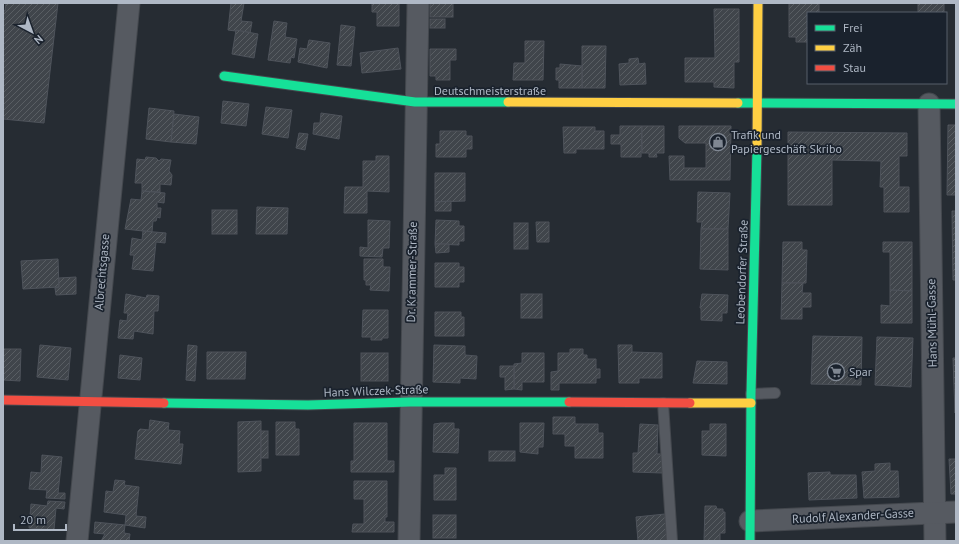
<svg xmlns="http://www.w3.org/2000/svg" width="959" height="544" font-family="'PT Sans',sans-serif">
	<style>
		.building { fill: url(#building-hatch); stroke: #4e535b }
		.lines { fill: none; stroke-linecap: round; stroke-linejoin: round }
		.lane-casing { stroke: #44484e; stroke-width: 12 }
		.street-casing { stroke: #44484e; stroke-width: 23 }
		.fast-casing { stroke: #44484e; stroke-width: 11 }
		.slow-casing { stroke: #44484e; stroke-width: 11 }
		.jam-casing { stroke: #44484e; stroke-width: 11 }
		.lane { stroke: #565a61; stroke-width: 10 }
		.street { stroke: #565a61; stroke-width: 21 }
		.fast { stroke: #16e098; stroke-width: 9 }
		.slow { stroke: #ffcf43; stroke-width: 9 }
		.jam { stroke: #f24e42; stroke-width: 9 }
		.labels { text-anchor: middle; stroke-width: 3.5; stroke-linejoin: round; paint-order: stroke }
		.street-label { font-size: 12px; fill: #afb8c5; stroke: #1a222d }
		.poi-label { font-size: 12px; fill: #afb8c5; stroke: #1a222d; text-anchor: start }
	</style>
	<defs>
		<pattern id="building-hatch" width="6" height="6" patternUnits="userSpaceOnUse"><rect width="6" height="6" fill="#40454b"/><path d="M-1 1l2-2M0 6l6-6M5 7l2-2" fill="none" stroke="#595e63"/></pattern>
	</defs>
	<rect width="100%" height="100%" fill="#262c33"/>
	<g class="building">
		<polygon points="6,3 58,3 44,123 3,119 3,10 5,11"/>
		<polygon points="231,3 244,3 241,21 252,22 250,33 228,30"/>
		<polygon points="372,3 399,3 399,26 377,26 377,12 372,12"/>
		<rect x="430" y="3" width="23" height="14"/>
		<polygon points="789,3 819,3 819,13 808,13 808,42 796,42 796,37 789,37"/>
		<rect x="918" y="3" width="26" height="10"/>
		<polygon points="714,9 739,9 739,62 734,62 734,88 714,87 714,82 685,82 685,58 715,58"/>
		<rect x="430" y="19" width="15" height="9"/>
		<polygon points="274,21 287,23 285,37 297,39 294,58 291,57 290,63 268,60"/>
		<polygon points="341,25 355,27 351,66 337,65"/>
		<polygon points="236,30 258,34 254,58 232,54"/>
		<polygon points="309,40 330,43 327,68 298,62 300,48 307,49"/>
		<polygon points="525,41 544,41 543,80 513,80 514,63 525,63"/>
		<polygon points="582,46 606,46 605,88 582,88"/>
		<polygon points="398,48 401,69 362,73 360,53"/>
		<polygon points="430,49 456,49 456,60 450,60 450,80 436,80 436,76 430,76"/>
		<polygon points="638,58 639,64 645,63 646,84 620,85 619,64 629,63 629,59"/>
		<polygon points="560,64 582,66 582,88 559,88 559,80 556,80 556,68 560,68"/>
		<polygon points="223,101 249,104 246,126 221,123"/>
		<polygon points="266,107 292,110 288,138 262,134"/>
		<polygon points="149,108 174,111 171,142 146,139"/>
		<polygon points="321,113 342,116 339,139 313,134 314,123 320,123"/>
		<polygon points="174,114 199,117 196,144 171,142"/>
		<polygon points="948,125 956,125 956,195 947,195"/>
		<polygon points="620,126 642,126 641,157 621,157 621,144 611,144 611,135 620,135"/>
		<polygon points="642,126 664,126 664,153 656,153 657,157 649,157 649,153 642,153"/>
		<polygon points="679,126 731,126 730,180 670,180 669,156 684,156 684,168 706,168 706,143 685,143 679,138"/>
		<polygon points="563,127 595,127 595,131 604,131 604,149 576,149 576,153 564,153"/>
		<polygon points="440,131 466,131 466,136 472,136 472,149 466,149 466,157 436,157 436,144 440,144"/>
		<polygon points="788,132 907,133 907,156 899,156 899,187 909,187 909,212 884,212 884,187 880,187 881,161 832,160 832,205 788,205"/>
		<polygon points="299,133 308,134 305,150 296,148"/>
		<polygon points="376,156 389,156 389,192 367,191 367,213 344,213 345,187 363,187 363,161 376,161"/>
		<polygon points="146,157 156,158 159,161 161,159 171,160 169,171 172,175 171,185 160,184 160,192 142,191 142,183 135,183 137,159 145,160"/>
		<polygon points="435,173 465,173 465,201 435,202"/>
		<polygon points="142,191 165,193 164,203 157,202 157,208 161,208 160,218 157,217 156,221 153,221 152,232 125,229 131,199 141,200"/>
		<polygon points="698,192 730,193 728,229 701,229 702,222 697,222"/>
		<polygon points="451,201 451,211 435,211 435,202"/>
		<polygon points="257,207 288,208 287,234 256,234"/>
		<rect x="212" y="210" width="25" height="24"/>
		<polygon points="952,211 956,211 956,280 953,280"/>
		<polygon points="368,220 390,221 389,248 383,248 382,257 360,256 360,247 368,248"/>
		<polygon points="436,220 459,221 459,226 464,226 464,241 459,241 459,245 435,244"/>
		<polygon points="536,222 549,222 549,242 537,242"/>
		<rect x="514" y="223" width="14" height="26"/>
		<polygon points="701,229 728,229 728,270 700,269"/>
		<polygon points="143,231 166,233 165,243 156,242 153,271 132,269 134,255 130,255 132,238 142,240"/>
		<polygon points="783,242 802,242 802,250 807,250 806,283 782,283"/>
		<polygon points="883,242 912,242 912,291 890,290 890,252 883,252"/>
		<polygon points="435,244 449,244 449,252 436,253"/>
		<polygon points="58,259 59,287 23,289 21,261"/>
		<polygon points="364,259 383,259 383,267 390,267 389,291 370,290 371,285 366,285 366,280 364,280"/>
		<polygon points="435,263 459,263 459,267 464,267 464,282 459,282 459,287 435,287"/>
		<polygon points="76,277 76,294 56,295 55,288 59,287 59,278"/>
		<polygon points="782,283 803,283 802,293 811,293 811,307 802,307 802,319 781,319"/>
		<polygon points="890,290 912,291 912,323 881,323 881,305 890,306"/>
		<polygon points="126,294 146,298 147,295 159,296 158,311 154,311 153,334 134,331 133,339 118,338 120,320 127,321 128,313 124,313"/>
		<rect x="521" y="294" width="21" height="24"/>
		<polygon points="702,294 728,295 727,313 722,313 722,321 701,320 701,308 700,308"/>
		<polygon points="363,310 388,310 388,338 382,338 382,340 371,340 371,337 362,337"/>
		<polygon points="435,312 461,312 461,317 464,317 464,336 435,336"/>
		<polygon points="813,336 862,337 861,385 811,384"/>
		<polygon points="877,337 913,338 911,387 875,385"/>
		<polygon points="40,345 71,348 68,380 37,377"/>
		<polygon points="188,345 197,346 195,381 186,380"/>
		<polygon points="434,345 465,346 465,355 477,356 476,379 460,378 460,383 433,382"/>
		<polygon points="618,345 632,345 632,352 662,353 662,378 639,378 639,383 619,383"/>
		<polygon points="3,349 21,349 20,381 3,380"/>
		<polygon points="570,349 583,349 583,355 587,355 587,359 596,359 596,369 600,369 600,378 596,378 596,383 559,383 559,390 551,390 551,372 558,371 558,353 570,353"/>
		<polygon points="207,352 246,352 245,379 207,379"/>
		<rect x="361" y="353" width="27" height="28"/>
		<polygon points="522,353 544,353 544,382 522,382 522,390 514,389 514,364 522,363"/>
		<polygon points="120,355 142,358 140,380 118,378"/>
		<polygon points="953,358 956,358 955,413"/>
		<polygon points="697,361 727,362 727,384 693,383"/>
		<polygon points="500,366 514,366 514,389 505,390 505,377 500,377"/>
		<polygon points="553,417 575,417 575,424 598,424 598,433 603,433 603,458 575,458 575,446 565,446 565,434 553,434"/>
		<polygon points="150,420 169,423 168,430 180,431 179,444 183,444 181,464 135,459 138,431 140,429 149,430"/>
		<polygon points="261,421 261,471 238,472 238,422"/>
		<polygon points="276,422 295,422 295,429 299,429 299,455 276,455"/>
		<polygon points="354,423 387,423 387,461 394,461 394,472 351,472 351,461 354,461"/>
		<polygon points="441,423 454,423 454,429 459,429 458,453 433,452 434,424"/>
		<polygon points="520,423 544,423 543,447 538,447 538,454 520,452"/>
		<polygon points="640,424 658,425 657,454 663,454 662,473 633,472 633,453 638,453"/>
		<polygon points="710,424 726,424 726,456 702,455 702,431 710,431"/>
		<rect x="261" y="431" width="7" height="27"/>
		<rect x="489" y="451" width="26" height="10"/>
		<polygon points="42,455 62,457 58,493 65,493 65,499 46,498 47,490 29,489 31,472 41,473"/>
		<polygon points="949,459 956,459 956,494 951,494"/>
		<polygon points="890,463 890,471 898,471 899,497 864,498 862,472 875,471 875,464"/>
		<polygon points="445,468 456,468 456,500 434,500 434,475 445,475"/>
		<polygon points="830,472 830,475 856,475 857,498 809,500 808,473"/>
		<polygon points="115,480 125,481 124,485 139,487 136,516 146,517 145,528 125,525 126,515 104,512 106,491 113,492"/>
		<polygon points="354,481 387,481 387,517 385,517 385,522 394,522 394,532 352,532 353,524 364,524 364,499 354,499"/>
		<polygon points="48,501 65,502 64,509 56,508 54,530 29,528 31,504 47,506"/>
		<polygon points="705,506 716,506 717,509 723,509 723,512 725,512 725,533 720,533 720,541 704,541"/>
		<polygon points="665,514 667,541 638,541 636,517"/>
		<rect x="433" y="515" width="23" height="23"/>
		<polygon points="95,522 125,525 124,533 130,534 129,541 101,541 105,534 94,533"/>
	</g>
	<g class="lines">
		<g class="lane-casing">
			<g id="lane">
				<polyline points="751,394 775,393"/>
				<polyline points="663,403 672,541"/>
			</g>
		</g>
		<g class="street-casing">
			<g id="street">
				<polyline points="929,104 935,541"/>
				<polyline points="750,521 956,512"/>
				<polyline points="77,541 129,3"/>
				<polyline points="409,541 418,3"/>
			</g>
		</g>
		<g class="fast-casing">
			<g id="fast">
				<polyline points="224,76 415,102 508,102"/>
				<polyline points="738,103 956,104"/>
				<polyline points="164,403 308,405 410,402 569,402"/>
				<polyline points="750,541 751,394 757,148"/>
			</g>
		</g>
		<g class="slow-casing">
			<g id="slow">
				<polyline points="508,102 738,103"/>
				<polyline points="757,148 758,3"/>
				<polyline points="690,403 751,403"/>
			</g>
		</g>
		<g class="jam-casing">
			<g id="jam">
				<polyline points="3,400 164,403"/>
				<polyline points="569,402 690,403"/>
			</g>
		</g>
		<use href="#lane" class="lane"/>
		<use href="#street" class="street"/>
		<use href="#fast" class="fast"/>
		<use href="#slow" class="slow"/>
		<use href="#jam" class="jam"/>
	</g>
	<defs>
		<g id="shop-ring" transform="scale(0.9)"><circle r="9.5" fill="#1a222d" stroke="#7f8792" stroke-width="1.5"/><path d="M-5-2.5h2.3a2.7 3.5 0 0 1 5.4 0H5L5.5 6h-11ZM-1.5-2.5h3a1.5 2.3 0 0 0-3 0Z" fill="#7f8792"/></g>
		<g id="supermarket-ring" transform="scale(0.9)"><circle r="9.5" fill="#1a222d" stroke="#7f8792" stroke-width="1.5"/><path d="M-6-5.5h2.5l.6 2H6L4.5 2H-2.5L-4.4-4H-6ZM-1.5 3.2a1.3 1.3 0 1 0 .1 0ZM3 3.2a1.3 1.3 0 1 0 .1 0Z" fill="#7f8792"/></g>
	</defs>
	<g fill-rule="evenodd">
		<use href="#shop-ring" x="718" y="142"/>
		<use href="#supermarket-ring" x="836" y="372"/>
	</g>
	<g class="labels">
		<g class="street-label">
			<text x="490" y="95">Deutschmeisterstraße</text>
			<text transform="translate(102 272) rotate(-85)" y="4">Albrechtsgasse</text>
			<text transform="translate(412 272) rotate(-89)" y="4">Dr. Krammer-Straße</text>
			<text transform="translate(742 272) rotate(-88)" y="4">Leobendorfer Straße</text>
			<text transform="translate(932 323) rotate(-91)" y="4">Hans Mühl-Gasse</text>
			<text transform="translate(376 391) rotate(-2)" y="4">Hans Wilczek-Straße</text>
			<text transform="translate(853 516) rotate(-3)" y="4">Rudolf Alexander-Gasse</text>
		</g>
		<g class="poi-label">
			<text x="731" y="139">Trafik und<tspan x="731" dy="14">Papiergeschäft Skribo</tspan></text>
			<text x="849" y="376">Spar</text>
		</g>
	</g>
	<rect width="959" height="544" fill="none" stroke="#afb8c5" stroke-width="8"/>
	<rect x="807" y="12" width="140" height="72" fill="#1a222d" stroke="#565e6a"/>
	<rect x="815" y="25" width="20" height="6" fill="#16e098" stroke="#565e6a"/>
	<text x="843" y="32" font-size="12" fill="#afb8c5">Frei</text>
	<rect x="815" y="45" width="20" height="6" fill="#ffcf43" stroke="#565e6a"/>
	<text x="843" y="52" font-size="12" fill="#afb8c5">Zäh</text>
	<rect x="815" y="65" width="20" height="6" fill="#f24e42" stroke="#565e6a"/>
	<text x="843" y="72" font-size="12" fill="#afb8c5">Stau</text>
	<g transform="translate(32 32) rotate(139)" stroke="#1a222d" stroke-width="3" paint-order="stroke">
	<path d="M0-3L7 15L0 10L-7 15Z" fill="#afb8c5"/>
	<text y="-6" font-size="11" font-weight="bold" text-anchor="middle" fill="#afb8c5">N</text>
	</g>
	<path d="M14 524v6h52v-6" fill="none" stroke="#afb8c5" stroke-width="2"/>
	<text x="20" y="524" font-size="12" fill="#afb8c5" stroke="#1a222d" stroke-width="3" paint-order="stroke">20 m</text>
</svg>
